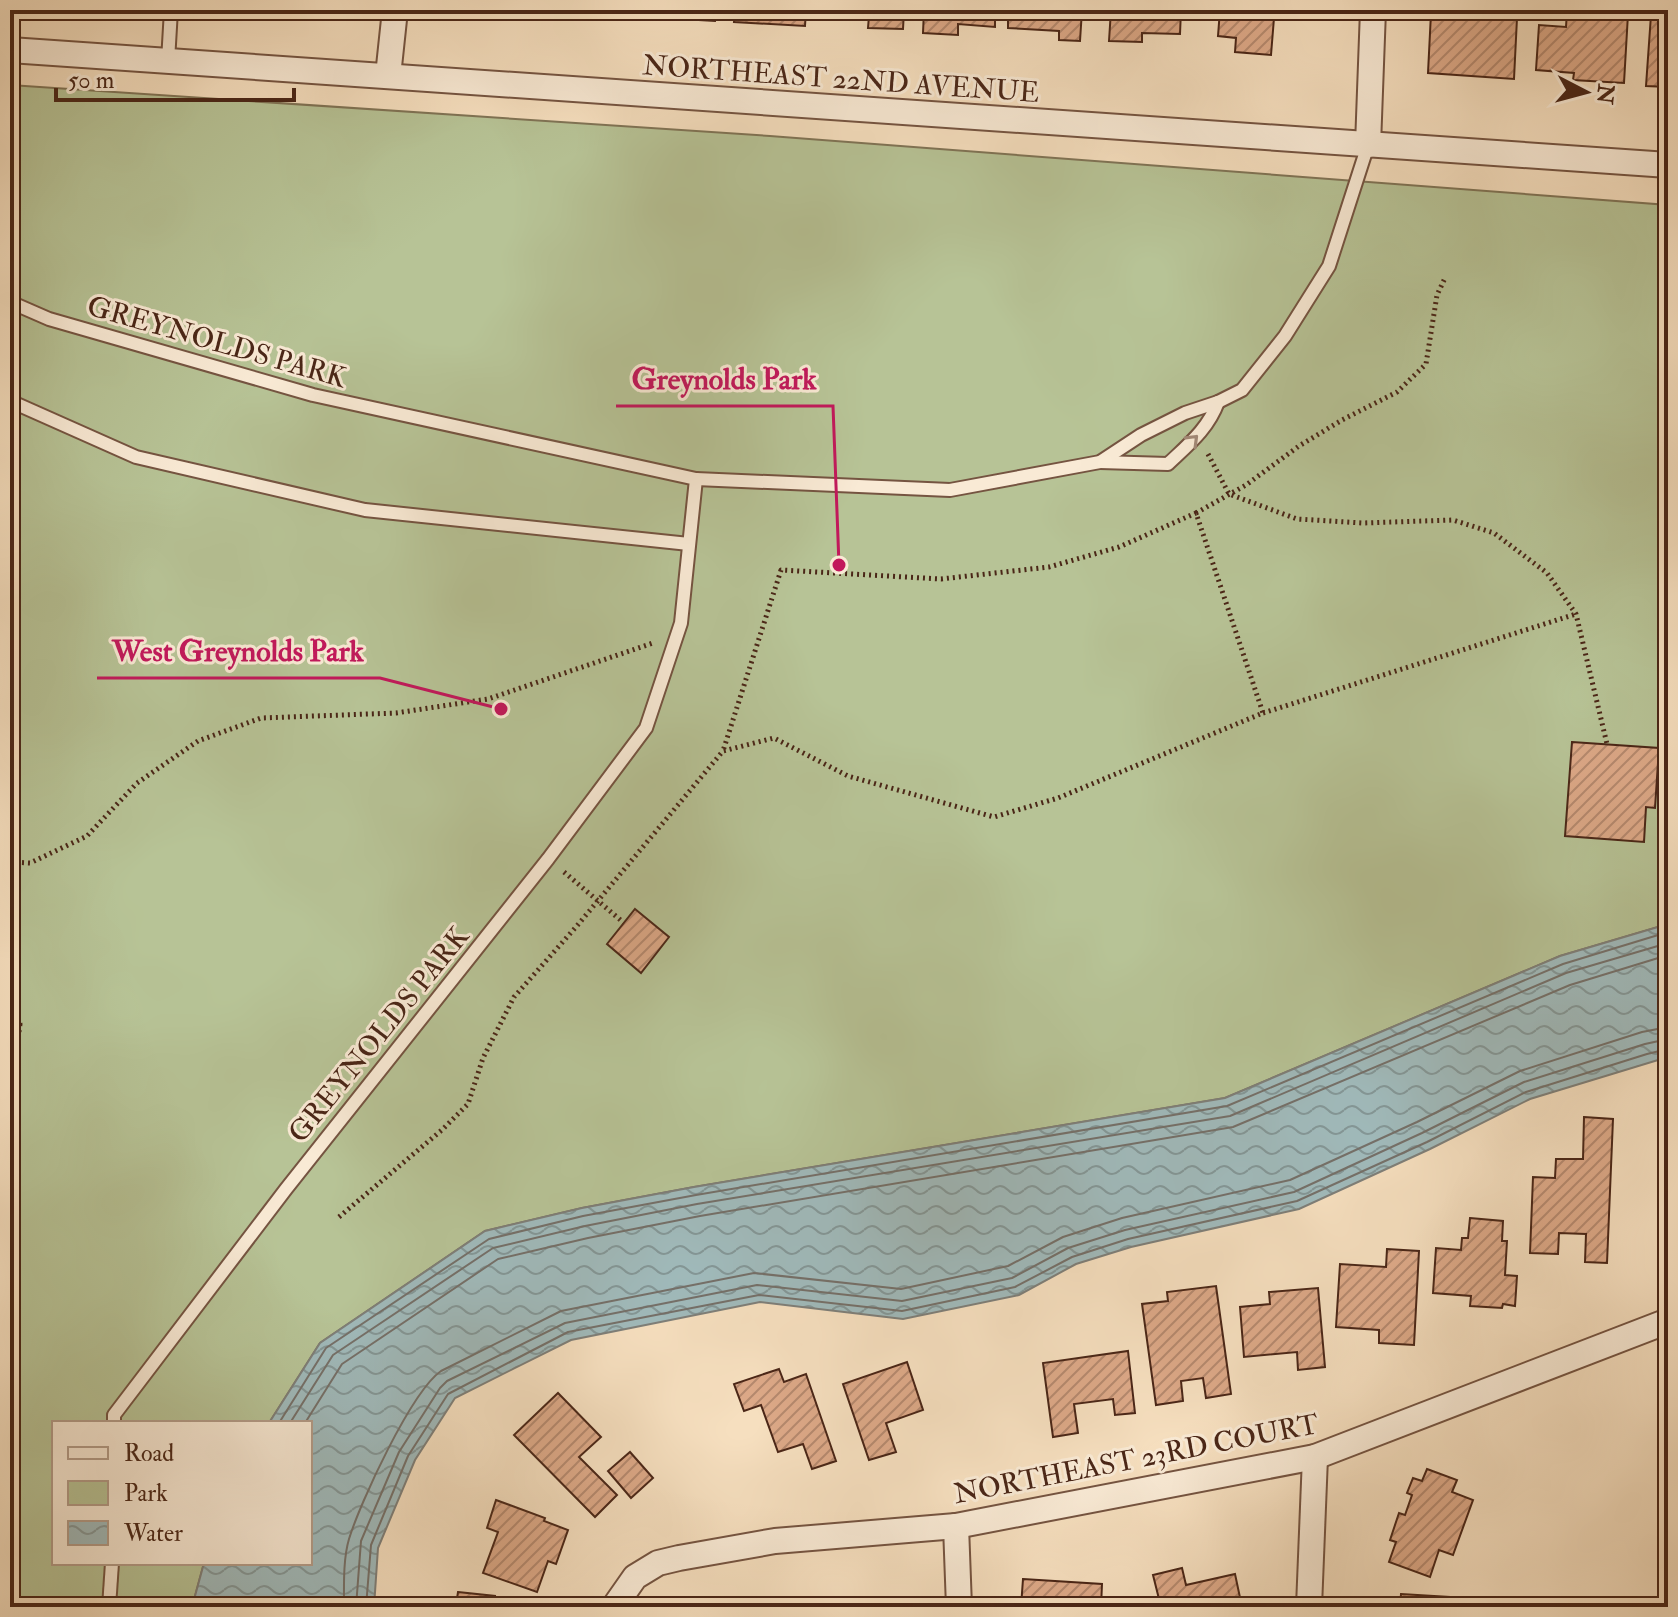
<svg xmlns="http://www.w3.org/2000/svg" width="1678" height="1617" font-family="'IM FELL Double Pica',serif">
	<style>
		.green { fill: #b7c396; stroke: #807456; stroke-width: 2 }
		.water { fill: url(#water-waves); stroke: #7e7f79; stroke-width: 2 }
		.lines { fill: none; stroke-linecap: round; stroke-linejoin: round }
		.shore { stroke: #757069; stroke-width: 2 }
		.building { fill: url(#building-hatch); stroke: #4a2617; stroke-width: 2 }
		.lane-casing { stroke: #755441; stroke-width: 16 }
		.street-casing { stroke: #755441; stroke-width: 28 }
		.path { stroke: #4a2617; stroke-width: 5; stroke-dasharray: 2 4; stroke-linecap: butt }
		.lane { stroke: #f9ead5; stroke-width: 12 }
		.street { stroke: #f9ead5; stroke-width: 24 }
		.oneway { stroke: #a28876 }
		.labels { text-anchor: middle; stroke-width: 6; stroke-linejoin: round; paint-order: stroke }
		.street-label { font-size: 28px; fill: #4a2617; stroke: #f9ead5 }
		.leader { fill: none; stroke: #c2185b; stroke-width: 3 }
		.callout-dot { fill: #c2185b; stroke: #f9ead5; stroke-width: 3 }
		.callout-label { font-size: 30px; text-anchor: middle; font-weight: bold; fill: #c2185b; stroke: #f9ead5; stroke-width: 6; stroke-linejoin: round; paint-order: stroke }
	</style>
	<defs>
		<pattern id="water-waves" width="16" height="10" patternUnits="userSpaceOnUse" patternTransform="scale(2)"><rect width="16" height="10" fill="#a0babb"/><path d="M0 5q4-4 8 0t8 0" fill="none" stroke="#849797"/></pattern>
		<pattern id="building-hatch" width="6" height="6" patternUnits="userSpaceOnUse" patternTransform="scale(2)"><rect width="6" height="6" fill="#dda988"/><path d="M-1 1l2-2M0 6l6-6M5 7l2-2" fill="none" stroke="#b5896e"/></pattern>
	</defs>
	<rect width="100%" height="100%" fill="#f6dfbf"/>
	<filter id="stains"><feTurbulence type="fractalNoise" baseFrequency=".0025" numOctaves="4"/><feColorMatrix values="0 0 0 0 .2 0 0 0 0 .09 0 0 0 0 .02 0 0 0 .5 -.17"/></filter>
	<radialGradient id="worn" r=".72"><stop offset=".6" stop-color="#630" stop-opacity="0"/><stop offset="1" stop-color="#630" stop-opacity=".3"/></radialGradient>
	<polygon class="green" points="10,85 770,136 1668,205 1668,924 1560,956 1225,1098 694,1187 582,1208 485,1231 320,1343 269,1423 54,1423 54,1563 204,1563 192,1607 10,1607"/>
	<polygon class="water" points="1668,924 1668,1057 1530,1099 1430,1149 1299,1209 1131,1247 1076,1264 1019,1295 903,1319 760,1302 571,1340 455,1398 415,1460 378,1548 374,1607 192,1607 204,1563 310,1563 310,1423 269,1423 320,1343 485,1231 582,1208 694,1187 1225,1098 1560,956"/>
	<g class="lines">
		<g class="shore">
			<polyline points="279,1423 326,1348 489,1239 583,1216 696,1195 1227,1106 1563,964 1668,932"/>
			<polyline points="290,1423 333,1355 493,1248 585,1226 697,1204 1230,1116 1566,973 1668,943"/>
			<polyline points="305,1423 342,1364 498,1259 588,1238 700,1216 1233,1127 1570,985 1668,955"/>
			<path d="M344,1607C344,1586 343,1559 349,1539C360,1503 411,1392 441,1371L561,1311L754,1273L901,1289L1008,1266L1063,1237L1122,1218L1290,1180L1417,1122L1520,1071L1642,1032L1668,1027"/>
			<polyline points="356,1607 361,1541 399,1452 440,1388 447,1381 565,1323 757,1285 902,1301 1012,1278 1068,1248 1125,1230 1294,1192 1422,1133 1524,1082 1645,1044 1668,1039"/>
			<polyline points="366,1607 371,1545 408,1456 448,1394 568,1332 759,1295 902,1311 1015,1287 1072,1257 1128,1239 1297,1201 1427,1142 1526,1092 1647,1054 1668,1049"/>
		</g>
	</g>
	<g class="building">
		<polygon points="682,10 716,10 715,21 682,19"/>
		<polygon points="735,10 806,10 805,26 734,22"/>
		<polygon points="836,10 904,10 903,29 868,28 869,16 836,14"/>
		<polygon points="924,10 995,10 995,27 958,24 958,35 923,33"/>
		<polygon points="1008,10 1082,10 1080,41 1059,40 1059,31 1008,28"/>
		<polygon points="1111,10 1181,10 1180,34 1142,33 1142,42 1109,41"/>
		<polygon points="1220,10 1263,10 1262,17 1274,18 1271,55 1235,52 1236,38 1218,36"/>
		<polygon points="1458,10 1491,10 1490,17 1517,18 1514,79 1428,73 1431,13 1458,15"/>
		<polygon points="1567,11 1628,14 1624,83 1573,80 1574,73 1536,70 1539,25 1566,27"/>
		<polygon points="1651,15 1668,16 1668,87 1646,86"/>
		<polygon points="1572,742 1659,748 1655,808 1646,807 1644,842 1565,836"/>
		<polygon points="635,909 669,937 641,973 607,944"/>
		<polygon points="1584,1117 1613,1119 1607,1263 1585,1262 1586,1234 1559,1233 1558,1254 1530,1253 1533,1177 1555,1178 1556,1159 1583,1159"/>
		<polygon points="1470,1218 1503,1221 1502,1241 1507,1241 1505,1275 1517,1276 1515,1306 1503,1304 1502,1308 1470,1306 1471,1296 1433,1293 1436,1248 1461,1250 1462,1238 1468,1238"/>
		<polygon points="1387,1249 1419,1251 1414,1345 1379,1343 1379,1330 1336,1327 1340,1264 1386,1267"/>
		<polygon points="1216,1286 1231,1394 1206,1398 1203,1378 1181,1381 1183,1401 1156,1405 1142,1304 1168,1301 1167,1292"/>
		<polygon points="1318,1288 1325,1367 1298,1370 1297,1352 1244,1357 1240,1307 1270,1304 1269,1292"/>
		<polygon points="1128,1351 1135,1413 1115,1415 1113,1399 1074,1404 1078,1433 1053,1437 1043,1363"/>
		<polygon points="907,1362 923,1410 886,1423 896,1452 869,1460 843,1384"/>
		<polygon points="779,1369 784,1382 806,1374 836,1461 812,1469 803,1444 778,1452 761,1405 744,1411 734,1384"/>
		<polygon points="558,1393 601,1437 579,1457 617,1495 595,1517 514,1435"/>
		<polygon points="630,1452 653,1478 631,1498 608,1471"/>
		<polygon points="1427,1469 1457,1480 1452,1492 1473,1500 1453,1555 1439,1550 1430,1577 1389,1562 1396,1542 1390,1540 1399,1513 1405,1515 1412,1495 1407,1493 1413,1478 1422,1481"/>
		<polygon points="496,1500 545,1518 544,1521 568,1530 556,1564 548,1561 537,1592 483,1573 498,1532 487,1528"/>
		<polygon points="1182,1568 1186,1585 1235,1574 1242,1607 1161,1607 1153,1575"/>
		<polygon points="1023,1579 1102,1584 1101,1607 1021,1607"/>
		<polygon points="458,1592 495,1596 494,1607 417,1607 418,1600 456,1605"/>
		<polygon points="1401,1594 1466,1598 1465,1607 1400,1607"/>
	</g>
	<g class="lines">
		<g class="lane-casing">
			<g id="lane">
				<polyline points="168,61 171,10"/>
				<polyline points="10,302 49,319 313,395 696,479 681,623 646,728 548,859 286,1189 114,1415 114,1423"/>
				<polyline points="10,401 136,457 365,510 689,544"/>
				<path d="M1100,462L1168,464C1189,444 1208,429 1218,402"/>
				<polyline points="696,479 950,490 1100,462 1141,435 1185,413 1218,402 1242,390 1285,336 1329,266 1368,145"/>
				<polyline points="109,1607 112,1563"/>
			</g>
		</g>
		<g class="street-casing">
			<g id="street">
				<polyline points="10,50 1668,165"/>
				<polyline points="388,76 395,10"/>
				<polyline points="1368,145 1373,10"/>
				<polyline points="956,1526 959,1607"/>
				<polyline points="614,1607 635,1577 658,1563 679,1558 775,1541 956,1526 1315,1457 1668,1321"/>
				<polyline points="1309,1607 1315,1457"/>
			</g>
		</g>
		<g class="path">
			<polyline points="1208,454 1229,494 1297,519 1363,523 1453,520 1494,533 1547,573 1576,614 1607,744"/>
			<polyline points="1196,513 1246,485 1299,446 1342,420 1397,392 1426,364 1437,295 1445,278"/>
			<polyline points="1263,713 1576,614"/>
			<polyline points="10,862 30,863 87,836 137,783 198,741 261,718 396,713 488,699 653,643"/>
			<polyline points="564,872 624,923"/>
			<polyline points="10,1009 20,1024 10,1100"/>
			<polyline points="339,1217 443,1129 468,1104 483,1058 514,997 576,927 723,751 774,738 848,776 994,817 1058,798 1263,713 1196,513 1119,547 1049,567 941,579 781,570 723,751"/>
		</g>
		<use href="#lane" class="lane"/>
		<use href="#street" class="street"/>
	</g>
	<defs><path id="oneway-chevron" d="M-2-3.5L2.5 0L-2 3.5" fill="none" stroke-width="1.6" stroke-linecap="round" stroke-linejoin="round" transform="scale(2)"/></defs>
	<use class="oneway" href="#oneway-chevron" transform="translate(1193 440) rotate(-45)"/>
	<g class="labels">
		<g class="street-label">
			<text transform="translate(841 78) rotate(4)" y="10">NORTHEAST 22ND AVENUE</text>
			<text transform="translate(217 341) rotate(16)" y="10">GREYNOLDS PARK</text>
			<text transform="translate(378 1034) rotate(-51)" y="10">GREYNOLDS PARK</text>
			<text transform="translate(1136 1458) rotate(-11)" y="10">NORTHEAST 23RD COURT</text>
		</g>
	</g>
	<path class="leader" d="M839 565L833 406H616M501 709L380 678H97"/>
	<g class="callout-dot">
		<circle cx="839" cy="565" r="8"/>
		<circle cx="501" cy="709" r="8"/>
	</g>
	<g class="callout-label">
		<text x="724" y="389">Greynolds Park</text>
		<text x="238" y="661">West Greynolds Park</text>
	</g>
	<rect width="1678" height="1617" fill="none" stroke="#f6dfbf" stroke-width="40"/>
	<rect x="12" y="12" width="1654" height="1593" fill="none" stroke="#4a2617" stroke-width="4"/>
	<rect x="20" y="20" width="1638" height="1577" fill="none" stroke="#4a2617" stroke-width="2"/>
	<rect x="52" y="1421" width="260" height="144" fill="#f9ead5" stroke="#b39c89" stroke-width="2"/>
	<rect x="68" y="1447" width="40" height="12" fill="#f9ead5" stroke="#b39c89" stroke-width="2"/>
	<text x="124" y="1461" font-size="24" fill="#4a2617">Road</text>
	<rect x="68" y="1481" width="40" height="24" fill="#b7c396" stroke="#b39c89" stroke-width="2"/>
	<text x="124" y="1501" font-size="24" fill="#4a2617">Park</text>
	<rect x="68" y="1521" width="40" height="24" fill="url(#water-waves)" stroke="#b39c89" stroke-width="2"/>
	<text x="124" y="1541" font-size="24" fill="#4a2617">Water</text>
	<g transform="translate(1586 92) rotate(96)" stroke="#f9ead5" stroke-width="6" paint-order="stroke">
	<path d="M0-6L14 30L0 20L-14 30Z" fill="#4a2617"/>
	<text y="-12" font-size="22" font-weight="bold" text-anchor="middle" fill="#4a2617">N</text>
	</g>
	<path d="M56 88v12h238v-12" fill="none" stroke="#4a2617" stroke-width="4"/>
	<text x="68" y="88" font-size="24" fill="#4a2617" stroke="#f9ead5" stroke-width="6" paint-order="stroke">50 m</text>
	<rect width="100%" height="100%" filter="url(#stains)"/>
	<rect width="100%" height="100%" fill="url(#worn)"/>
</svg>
